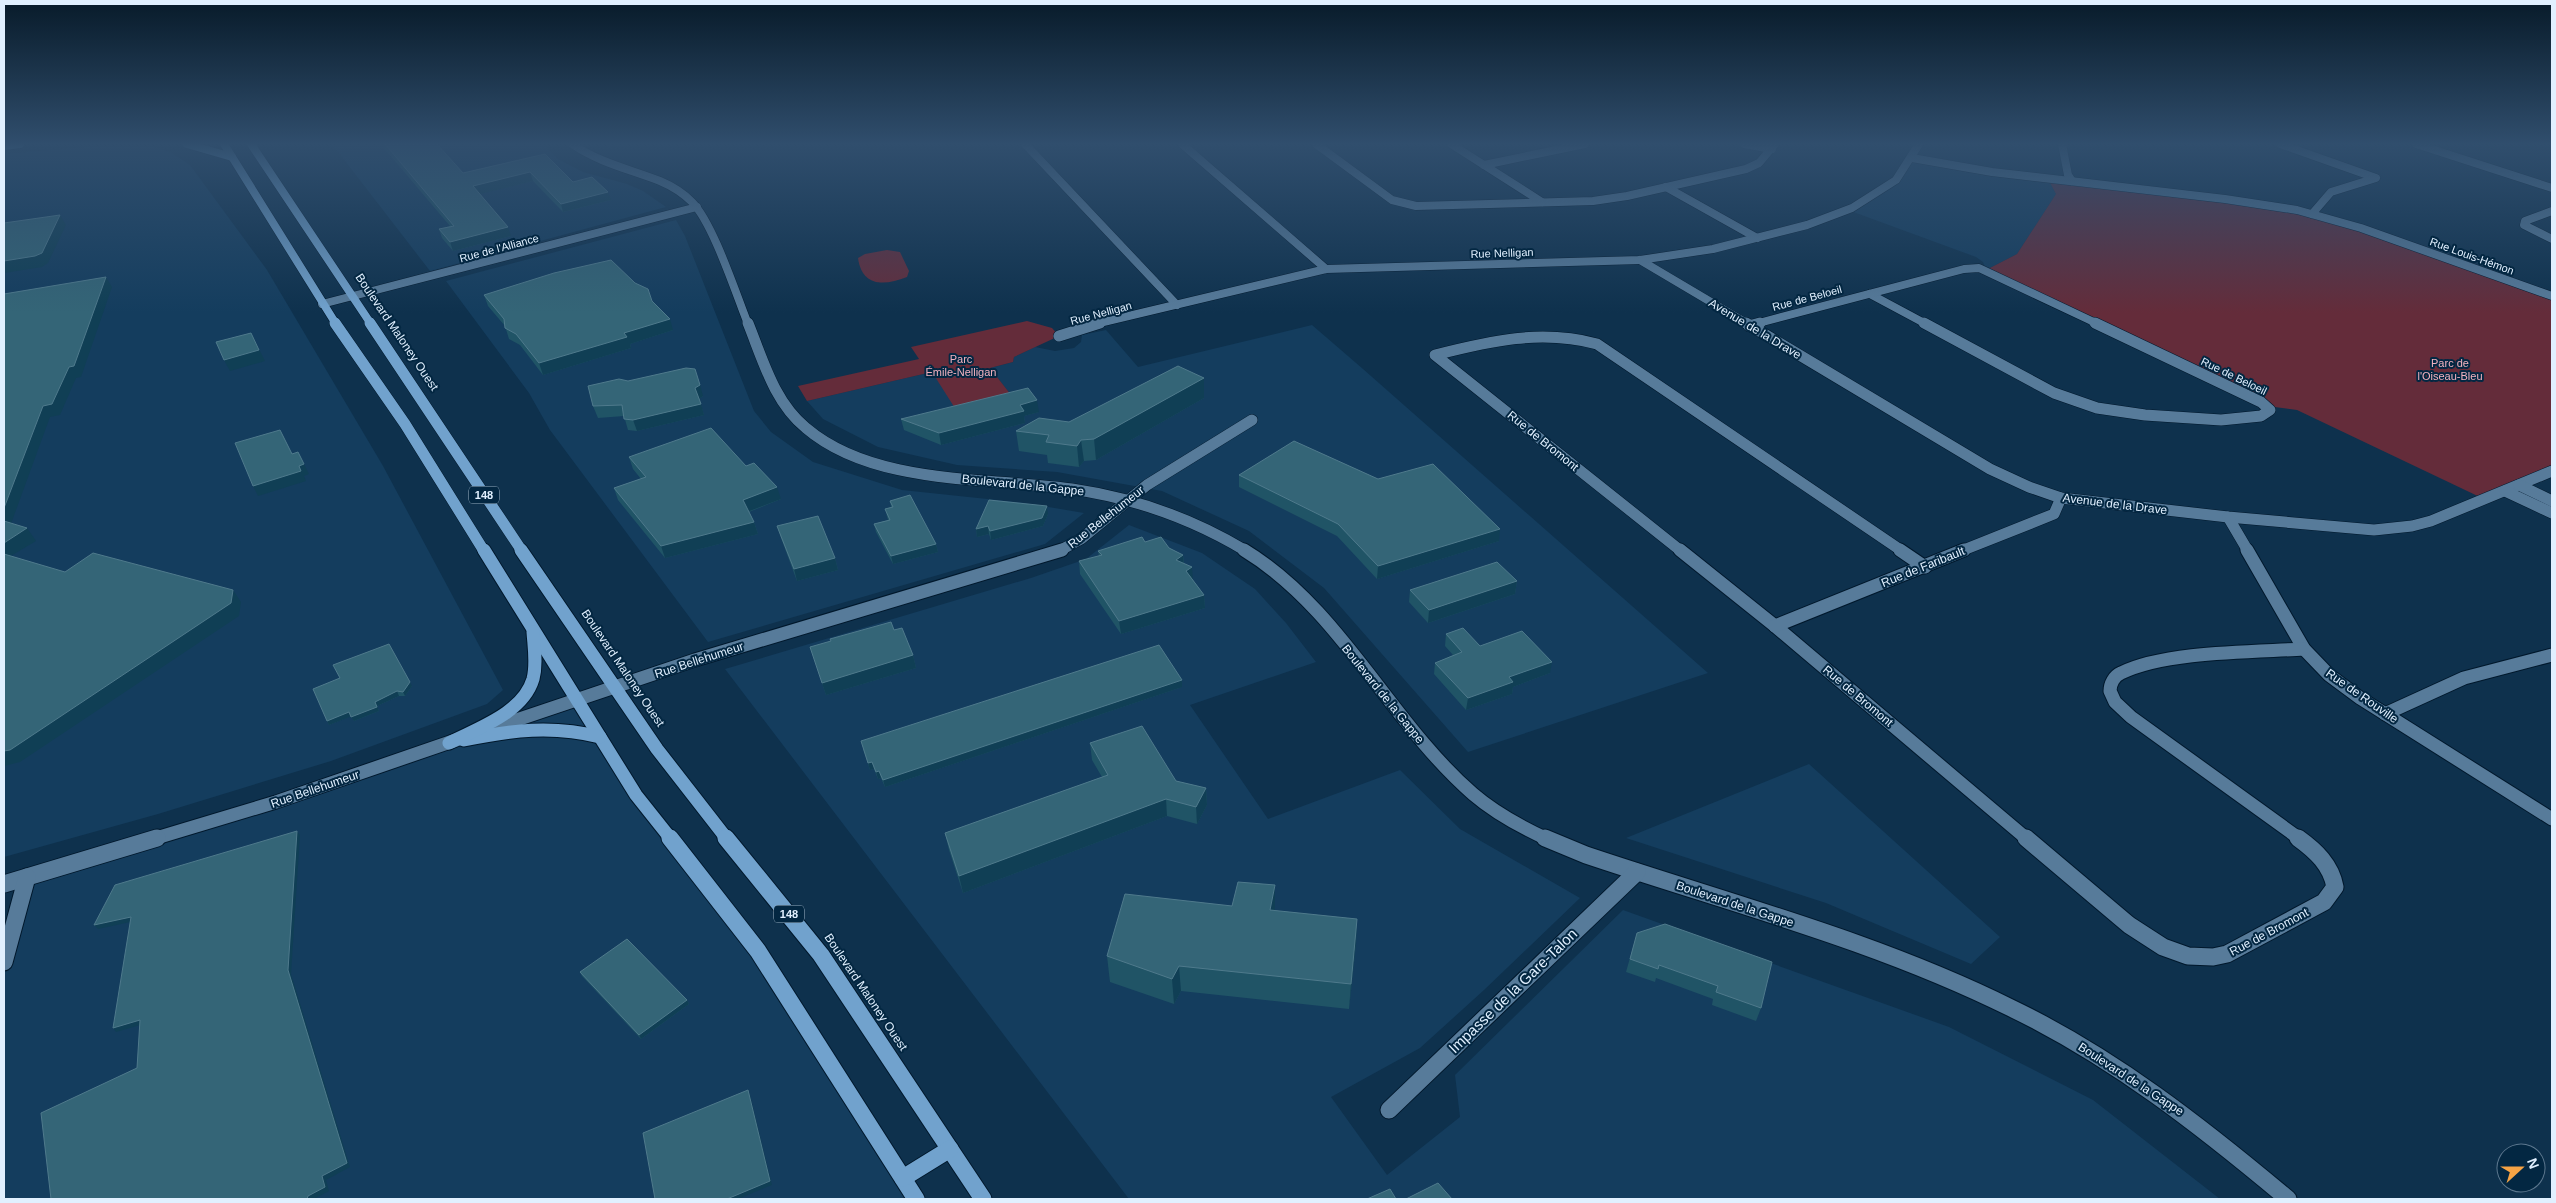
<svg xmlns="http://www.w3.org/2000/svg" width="2556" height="1203" font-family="Arial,sans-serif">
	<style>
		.built { fill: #143d5e }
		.green { fill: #642c3a }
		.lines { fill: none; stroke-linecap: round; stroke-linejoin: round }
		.minor-far3-casing { stroke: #00182c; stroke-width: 9 }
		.minor-far2-casing { stroke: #00182c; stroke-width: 12 }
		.minor-far1-casing { stroke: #00182c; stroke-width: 15 }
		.minor-casing { stroke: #00182c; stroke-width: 19 }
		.major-far3-casing { stroke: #00182c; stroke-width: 9 }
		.major-far2-casing { stroke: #00182c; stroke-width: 12 }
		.major-far1-casing { stroke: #00182c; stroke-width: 15 }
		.major-casing { stroke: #00182c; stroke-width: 19 }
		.minor-far3 { stroke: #577b9a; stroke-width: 8 }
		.minor-far2 { stroke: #577b9a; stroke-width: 11 }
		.minor-far1 { stroke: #577b9a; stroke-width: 13 }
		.minor { stroke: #577b9a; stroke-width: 17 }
		.major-far3 { stroke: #71a2cd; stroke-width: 8 }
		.major-far2 { stroke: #71a2cd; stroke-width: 11 }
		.major-far1 { stroke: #71a2cd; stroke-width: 13 }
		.major { stroke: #71a2cd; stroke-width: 17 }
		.wall { fill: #205466 }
		.shaded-wall { fill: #103f55 }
		.building { fill: #346577; stroke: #4f7a8c }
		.labels { text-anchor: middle; stroke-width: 4; stroke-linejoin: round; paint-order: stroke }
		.far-street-label { font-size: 11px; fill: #e1f0ff; stroke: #032742 }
		.far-park-label { font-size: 11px; fill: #f2b2bf; stroke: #032742 }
		.shield { fill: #032742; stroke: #9eb4c6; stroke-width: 1 }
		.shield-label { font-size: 11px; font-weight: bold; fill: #e1f0ff }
		.street-label { font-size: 12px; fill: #e1f0ff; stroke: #032742 }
		.near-street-label { font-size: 15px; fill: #e1f0ff; stroke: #032742 }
	</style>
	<rect width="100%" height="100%" fill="#0e314d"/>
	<g class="built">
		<polygon points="332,144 543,144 558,159 583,172 627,184 643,191 666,207 430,271"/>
		<polygon points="99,146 153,146 172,153 190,165 267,270 383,466 503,690 487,704 331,761 158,814 4,857 4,154"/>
		<polygon points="1912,158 2048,179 2056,194 2017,254 1986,270 1983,262 1976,257 1848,210 1876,194"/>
		<polygon points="676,220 685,236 754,411 771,432 813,462 902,490 1025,503 1084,513 1045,544 708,642 550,430 529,393 446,281"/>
		<polygon points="1312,325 1363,369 1708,673 1468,752 1324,588 1249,531 1162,491 1057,472 957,465 878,447 823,419 807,401 932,372 1014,399 990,368 1013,362 1014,357 1035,347 1055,351 1074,348 1081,342 1082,335 1106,330 1138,367"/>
		<polygon points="1129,525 1202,553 1255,589 1286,623 1316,662 1190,705 1268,819 1400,770 1460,829 1580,898 1484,990 1420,1048 1331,1097 1387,1175 1460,1117 1455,1075 1623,910 1949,1027 2093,1100 2220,1199 1129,1199 725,669 1031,578 1086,559"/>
		<polygon points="577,700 705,881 916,1199 4,1199 4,962 27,877"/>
		<polygon points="1809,764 2000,937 1971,964 1826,903 1626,838"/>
	</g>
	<g class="green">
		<polygon points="2048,179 2297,210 2552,296 2552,471 2484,499 2297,410 2267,406 1986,270 2017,254 2056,194"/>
		<path d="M887,250L900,252L909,271L907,277C884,286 862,287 858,258L865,254Z"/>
		<polygon points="1027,321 1052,328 1059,336 1014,357 1013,362 990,368 1015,400 958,413 932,372 807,401 798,386 919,359 911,347"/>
	</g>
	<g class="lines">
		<g class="minor-far3-casing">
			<g id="minor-far3">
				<path d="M572,144C600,163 629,169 660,181C672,186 683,193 692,202C713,223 736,294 748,324"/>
				<polyline points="1025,144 1177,305"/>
				<polyline points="1182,144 1326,269"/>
				<polyline points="1316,144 1392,200 1416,206 1593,201 1627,196 1746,169 1759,163 1775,144"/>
				<polyline points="1451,144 1542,202"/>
				<polyline points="1744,144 1772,149"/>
				<polyline points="2062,144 2068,175 2072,181"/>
				<polyline points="2280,144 2376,178 2331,192 2312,214"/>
				<polyline points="2416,144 2552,188"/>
				<polyline points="1912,158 1992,172 2225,199 2297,210 2361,228 2552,296"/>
				<polyline points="1484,165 1585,144"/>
				<polyline points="1666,187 1757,238"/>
				<polyline points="2552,211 2525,221 2524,225 2552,239"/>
				<polyline points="1640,260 1748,324"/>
				<polyline points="1870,294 1926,324"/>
				<polyline points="322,304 697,207"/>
				<polyline points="1095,324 1326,269 1640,260 1713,249 1807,225 1852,208 1896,180 1919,144"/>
				<polyline points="1755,324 1964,269 1979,268 2098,324"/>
			</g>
		</g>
		<g class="minor-far2-casing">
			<g id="minor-far2">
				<path d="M748,323C763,360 774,402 806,428C874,486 989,477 1072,489C1134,498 1193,519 1246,551"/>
				<polyline points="1746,323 1990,469 2029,487 2061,498 2228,517 2374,530 2412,526 2431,521 2552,471"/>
				<polyline points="1924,323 2054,393 2097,408 2145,415 2221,420 2261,416 2270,410 2261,402 2095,323"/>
				<polyline points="1749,326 1760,323"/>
				<polyline points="1059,336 1100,323"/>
				<polyline points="2519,485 2552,501"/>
				<polyline points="2505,491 2552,513"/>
				<polyline points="2228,517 2248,551"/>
				<polyline points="1059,551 1081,539 1147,485 1252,420"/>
				<path d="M1681,551L1435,355C1490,341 1541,329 1597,344L1902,551"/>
				<polyline points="1961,551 2054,514 2061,498"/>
			</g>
		</g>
		<g class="minor-far1-casing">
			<g id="minor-far1">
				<path d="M1244,550C1341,609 1389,721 1473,794C1495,813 1521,827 1547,839"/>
				<polyline points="1680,550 1775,626 2027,839"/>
				<polyline points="1900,550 1925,567"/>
				<polyline points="2247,550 2304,649 2329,675 2360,698 2552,819"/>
				<polyline points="1775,626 1964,550"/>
				<polyline points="2385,714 2464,678 2552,655"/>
				<polyline points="478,733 695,660 1062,550"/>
				<polyline points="153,839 276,802 459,739"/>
				<path d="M2300,839L2131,717L2115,702L2110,691C2110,684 2114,676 2121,673C2165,651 2254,652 2304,649"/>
			</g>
		</g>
		<g class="minor-casing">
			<g id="minor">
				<path d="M1545,838L1586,855C1729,903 1876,941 2011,1008C2113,1057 2202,1127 2288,1199"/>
				<path d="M2026,838L2129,925L2163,947L2188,956L2213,957L2227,954L2324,902L2335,887C2331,865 2316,851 2298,838"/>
				<polyline points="4,884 157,838"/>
				<polyline points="4,962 27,877"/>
				<polyline points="1389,1110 1637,872"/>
			</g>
		</g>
		<g class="major-far3-casing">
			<g id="major-far3">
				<polyline points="187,144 232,157"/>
				<polyline points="224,144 336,324"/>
				<polyline points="251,144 371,324"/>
				<polyline points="4,146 20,144"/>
			</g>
		</g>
		<g class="major-far2-casing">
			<g id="major-far2">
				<polyline points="335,323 405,424 484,551"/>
				<polyline points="370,323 522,551"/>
			</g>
		</g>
		<g class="major-far1-casing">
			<g id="major-far1">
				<polyline points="484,550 636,795 671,839"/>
				<polyline points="521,550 657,749 727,839"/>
				<path d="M464,740C511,730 553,725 600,737"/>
				<path d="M449,743C478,728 523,713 533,679C537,664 534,647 533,632"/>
			</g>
		</g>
		<g class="major-casing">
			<g id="major">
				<polyline points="670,838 758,951 916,1199"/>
				<polyline points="726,838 821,955 983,1199"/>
				<polyline points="903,1178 950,1149"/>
			</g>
		</g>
		<use href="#minor-far3" class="minor-far3"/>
		<use href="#minor-far2" class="minor-far2"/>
		<use href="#minor-far1" class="minor-far1"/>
		<use href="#minor" class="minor"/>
		<use href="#major-far3" class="major-far3"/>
		<use href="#major-far2" class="major-far2"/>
		<use href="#major-far1" class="major-far1"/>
		<use href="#major" class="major"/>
	</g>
	<g class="wall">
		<polygon points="375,144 437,144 463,173 545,154 573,182 611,200 563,212 533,181 479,194 511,236 453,251 442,238 439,229 450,226 383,147 378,148"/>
		<polygon points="484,295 652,301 673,330 630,344 631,348 543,375 520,345 509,339 505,326 488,306"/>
		<polygon points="1204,378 1204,398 1096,460 1084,461 1079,467 1048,463 1047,455 1019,451 1016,431 1069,422"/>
		<polygon points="703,396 699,399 704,415 637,431 628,430 624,416 598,418 593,406"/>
		<polygon points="1039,412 1024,416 1025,423 941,445 904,430 901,419"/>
		<polygon points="629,457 746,466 781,499 749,512 754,522 758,534 665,558 618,500 614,488 641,479 633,469"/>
		<polygon points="1239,475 1499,541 1377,579 1337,536 1239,487"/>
		<polygon points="890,501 936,544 938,552 893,564 876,532 874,524 888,520 885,509 891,507"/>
		<polygon points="1048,514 1043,526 991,540 989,534 977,537 976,529"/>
		<polygon points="777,526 835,558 838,570 797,581 781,538"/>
		<polygon points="1145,542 1169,548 1183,555 1184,563 1193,580 1204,595 1205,608 1121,634 1080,574 1079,561 1099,556 1098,551"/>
		<polygon points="1517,581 1515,594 1428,623 1409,602 1410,590"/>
		<polygon points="894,630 913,655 916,668 826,695 810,647"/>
		<polygon points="1446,634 1480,646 1550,673 1513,687 1512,694 1466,710 1434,674 1435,663 1453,655 1445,646"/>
		<polygon points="412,686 405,696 399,696 377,706 379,711 354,721 351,716 329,725 313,689"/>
		<polygon points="1182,687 885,787 881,778 878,779 874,769 870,770 863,749"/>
		<polygon points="1090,743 1176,781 1206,788 1207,805 1197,824 1167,816 963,893 949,850 945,833 1102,777 1092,760"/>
		<polygon points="1232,906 1357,919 1356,944 1349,1009 1181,991 1174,1004 1110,982 1107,956"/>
		<polygon points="1637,933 1761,1008 1756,1021 1712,1005 1713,999 1656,978 1655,982 1626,972"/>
		<polygon points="580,972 687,1000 689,1004 641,1039 582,976"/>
	</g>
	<g class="shaded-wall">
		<polygon points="377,144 382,144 383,147 378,148"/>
		<polygon points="607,144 631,144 608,148"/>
		<polygon points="530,172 533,181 476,195 473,186"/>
		<polygon points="608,192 611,200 563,212 561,204"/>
		<polygon points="60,215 66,225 48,263 42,267 4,273 4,261"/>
		<polygon points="508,227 511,236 453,251 450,242"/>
		<polygon points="106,277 112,287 81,377 76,378 60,415 50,417 8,532 4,526 4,508 43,406"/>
		<polygon points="670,319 673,330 630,344 631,348 543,375 539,363 624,333"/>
		<polygon points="251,333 265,361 230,371 224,360"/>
		<polygon points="1204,378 1204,398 1096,460 1094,439"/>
		<polygon points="700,385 703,396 699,399 695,388"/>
		<polygon points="1037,400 1039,412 1024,416 1025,423 941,445 939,433 1020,405"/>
		<polygon points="701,404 704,415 637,431 633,420"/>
		<polygon points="1081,440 1084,461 1079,467 1077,446"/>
		<polygon points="298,452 309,474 304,476 306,481 258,496 253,486 299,466"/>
		<polygon points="777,487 781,499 747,512 743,500"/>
		<polygon points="1047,506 1048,514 1043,526 991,540 990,531"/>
		<polygon points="754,522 758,534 665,558 661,546"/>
		<polygon points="988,526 989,534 977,537 976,529"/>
		<polygon points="27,528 36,541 4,560 4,543"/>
		<polygon points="1500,529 1499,541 1377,579 1378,566"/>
		<polygon points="936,544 938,552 893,564 891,556"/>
		<polygon points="1183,555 1184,567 1176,560"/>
		<polygon points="835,558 838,570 797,581 794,569"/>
		<polygon points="1192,567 1193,580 1186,571"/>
		<polygon points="1517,581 1515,594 1428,623 1429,610"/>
		<polygon points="233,590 241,602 239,616 20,762 4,766 4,751"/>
		<polygon points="1204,595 1205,608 1121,634 1119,621"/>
		<polygon points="913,655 916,668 826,695 822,683"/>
		<polygon points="1552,662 1550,673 1513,687 1512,694 1466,710 1468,698 1509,677"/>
		<polygon points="1182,680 1182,687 885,787 883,780"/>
		<polygon points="410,682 412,686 405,696 403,692"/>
		<polygon points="397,691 399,696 377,706 379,711 354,721 351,717 375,702"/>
		<polygon points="349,712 352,716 329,725 327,721"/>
		<polygon points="872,762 874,769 870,770 868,763"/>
		<polygon points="879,771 881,778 878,779 876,772"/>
		<polygon points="1206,788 1207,805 1197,824 1196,807"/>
		<polygon points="1166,799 1167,816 963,893 959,876"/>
		<polygon points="297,831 300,835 291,974 350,1167 326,1180 329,1191 314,1199 307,1199 308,1196 322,1176 288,970"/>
		<polygon points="1275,885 1275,910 1270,910"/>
		<polygon points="131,917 135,921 98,929 94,925"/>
		<polygon points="1357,919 1356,944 1349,1009 1351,984"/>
		<polygon points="1179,966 1181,991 1174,1004 1172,979"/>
		<polygon points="687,1000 689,1004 641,1039 639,1035"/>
		<polygon points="140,1020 144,1024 116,1032 113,1028"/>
		<polygon points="748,1090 750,1095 772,1185 738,1199 727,1199"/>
	</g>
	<g class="building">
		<polygon points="385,144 437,144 463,173 545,154 573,182 592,177 608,192 561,204 530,172 473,186 508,227 450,242 439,229 454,226"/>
		<polygon points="60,215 42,253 35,256 4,261 4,223"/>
		<polygon points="611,260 635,283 648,289 652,301 670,319 624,333 627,337 539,363 516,334 505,328 504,319 484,295 554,273"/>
		<polygon points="106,277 74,366 69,367 52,404 43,406 4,508 4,294"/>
		<polygon points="251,333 259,350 224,360 216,342"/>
		<polygon points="1178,366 1204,378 1094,439 1081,440 1077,446 1046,442 1049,435 1016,431 1039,418 1069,422"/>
		<polygon points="686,368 695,369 700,385 695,388 701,404 633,420 624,419 622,405 593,406 588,386 619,379 628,381"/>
		<polygon points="1028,388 1037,400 1020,405 1024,411 939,433 901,419"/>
		<polygon points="711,428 746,466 754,463 777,487 743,500 754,522 661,546 614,488 646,477 629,457"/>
		<polygon points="280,430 292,454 298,452 304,464 299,466 301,471 253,486 235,443"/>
		<polygon points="1294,441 1378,479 1433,464 1500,529 1378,566 1338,524 1239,475"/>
		<polygon points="910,495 936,544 891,556 874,524 890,520 885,509 893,507 890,501"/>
		<polygon points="989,500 1047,506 1042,518 990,531 988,526 976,529"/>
		<polygon points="818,516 835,558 794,569 777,526"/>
		<polygon points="4,521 27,528 4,543"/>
		<polygon points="1142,537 1145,542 1161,537 1169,548 1183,555 1176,560 1192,567 1186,571 1204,595 1119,621 1079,561 1102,555 1098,551"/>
		<polygon points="93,553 233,590 231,603 10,750 4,751 4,554 65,572"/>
		<polygon points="1497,562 1517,581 1429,610 1410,590"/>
		<polygon points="891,622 894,630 902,628 913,655 822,683 810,647 831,641 830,639"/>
		<polygon points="1463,628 1480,646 1522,631 1552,662 1509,677 1513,682 1468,698 1435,663 1462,652 1446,634"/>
		<polygon points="389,644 410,682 403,692 397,691 375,702 377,707 351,717 349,712 327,721 313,689 340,678 333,665"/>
		<polygon points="1159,645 1182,680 883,780 879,771 876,772 872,762 868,763 861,741"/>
		<polygon points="1142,726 1176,781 1206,788 1196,807 1166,799 959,876 945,833 1108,775 1090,743"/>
		<polygon points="297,831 288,970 347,1163 322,1176 325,1187 308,1196 307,1199 51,1199 41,1113 137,1068 140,1020 113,1028 131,917 94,925 115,885"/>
		<polygon points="1238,882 1275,885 1270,910 1357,919 1351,984 1179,966 1172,979 1107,956 1125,894 1232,906"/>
		<polygon points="1665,924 1772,962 1761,1008 1716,992 1718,986 1659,965 1658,969 1630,959 1637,933"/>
		<polygon points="627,939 687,1000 639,1035 580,972"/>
		<polygon points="748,1090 770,1181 727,1199 655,1199 643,1133"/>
		<polygon points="1438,1183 1452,1199 1406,1199"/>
		<polygon points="1390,1189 1396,1199 1367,1199"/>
	</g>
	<linearGradient id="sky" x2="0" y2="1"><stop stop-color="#081b2a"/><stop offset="0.46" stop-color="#304e6d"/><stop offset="1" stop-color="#304e6d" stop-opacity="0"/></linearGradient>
	<rect width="2556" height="313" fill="url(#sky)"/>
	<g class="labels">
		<g class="far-street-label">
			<text transform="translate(499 248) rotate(-15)" y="4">Rue de l'Alliance</text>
			<text transform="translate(1502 253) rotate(-2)" y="4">Rue Nelligan</text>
			<text transform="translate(2472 256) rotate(20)" y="4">Rue Louis-Hémon</text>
			<text transform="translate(1807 298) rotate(-15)" y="4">Rue de Beloeil</text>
			<text transform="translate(1101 313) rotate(-15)" y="4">Rue Nelligan</text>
			<text transform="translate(2234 376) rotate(26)" y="4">Rue de Beloeil</text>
		</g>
		<g class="far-park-label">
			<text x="961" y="363">Parc<tspan x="961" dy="13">Émile-Nelligan</tspan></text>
			<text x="2450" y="367">Parc de<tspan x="2450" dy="13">l'Oiseau-Bleu</tspan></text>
		</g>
		<g class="shield">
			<rect x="469" y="486.5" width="30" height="17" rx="4"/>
			<rect x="774" y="905.5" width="30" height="17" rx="4"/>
		</g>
		<g class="shield-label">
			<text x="484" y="499">148</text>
			<text x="789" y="918">148</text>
		</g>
		<g class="street-label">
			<text transform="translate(1755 329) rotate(31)" y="4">Avenue de la Drave</text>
			<text transform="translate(397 332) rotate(56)" y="4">Boulevard Maloney Ouest</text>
			<text transform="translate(1543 441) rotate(39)" y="4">Rue de Bromont</text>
			<text transform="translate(1023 485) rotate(6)" y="4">Boulevard de la Gappe</text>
			<text transform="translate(2115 504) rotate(7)" y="4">Avenue de la Drave</text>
			<text transform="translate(1106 517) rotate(-38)" y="4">Rue Bellehumeur</text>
			<text transform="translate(1923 567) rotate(-22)" y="4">Rue de Faribault</text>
			<text transform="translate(699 660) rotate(-18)" y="4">Rue Bellehumeur</text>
			<text transform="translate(623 668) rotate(56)" y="4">Boulevard Maloney Ouest</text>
			<text transform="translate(1383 694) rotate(51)" y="4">Boulevard de la Gappe</text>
			<text transform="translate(1858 696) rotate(40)" y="4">Rue de Bromont</text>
			<text transform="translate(2362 696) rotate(35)" y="4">Rue de Rouville</text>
			<text transform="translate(315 789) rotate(-19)" y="4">Rue Bellehumeur</text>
			<text transform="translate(1735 904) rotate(18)" y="4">Boulevard de la Gappe</text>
			<text transform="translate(2269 932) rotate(-28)" y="4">Rue de Bromont</text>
			<text transform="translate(866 992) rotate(56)" y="4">Boulevard Maloney Ouest</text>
			<text transform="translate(2131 1079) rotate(33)" y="4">Boulevard de la Gappe</text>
		</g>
		<g class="near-street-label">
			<text transform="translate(1513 991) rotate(-44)" y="5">Impasse de la Gare-Talon</text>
		</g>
	</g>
	<rect width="2556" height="1203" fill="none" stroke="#e1f0ff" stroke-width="10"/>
	<g transform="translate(2521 1168) rotate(69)"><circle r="24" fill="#032742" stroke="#5c778e"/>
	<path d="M0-4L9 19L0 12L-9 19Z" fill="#f5a345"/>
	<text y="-8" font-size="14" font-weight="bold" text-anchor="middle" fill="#e1f0ff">N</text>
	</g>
</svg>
